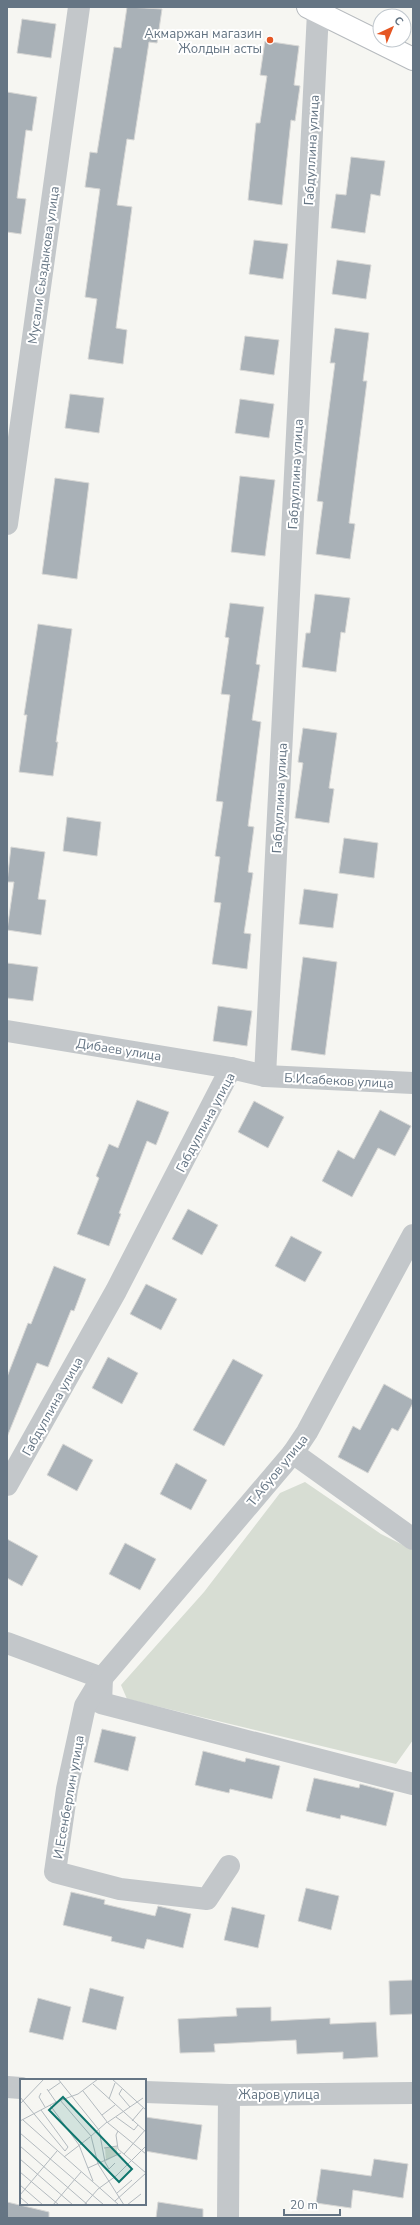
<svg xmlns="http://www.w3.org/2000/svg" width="420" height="2225" font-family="'Nunito Sans',sans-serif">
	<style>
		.green { fill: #d7ddd3 }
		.building { fill: #a9b1b7; stroke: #d7d7d5 }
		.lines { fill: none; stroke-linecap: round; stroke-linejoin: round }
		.major-casing { stroke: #b6babe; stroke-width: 24 }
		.minor { stroke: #c3c7ca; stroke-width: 22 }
		.major { stroke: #fff; stroke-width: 22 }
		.poi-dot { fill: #e55623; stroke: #fff; stroke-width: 1.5 }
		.labels { text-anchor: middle; stroke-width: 4; stroke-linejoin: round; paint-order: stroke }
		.poi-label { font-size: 13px; fill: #657584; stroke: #fff; text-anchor: end }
		.street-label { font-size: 13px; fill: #657584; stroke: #fff }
		.inset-road { fill: none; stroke: #b3babf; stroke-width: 1 }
		.view { fill: #0f766e; fill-opacity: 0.15; stroke: #0f766e; stroke-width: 2 }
		.inset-edge { fill: none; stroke: #657584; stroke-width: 2 }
	</style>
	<rect width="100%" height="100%" fill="#f6f6f2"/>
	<polygon class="green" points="305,1482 381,1534 413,1550 413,1740 396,1764 127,1699 121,1685 204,1592 280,1493"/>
	<g class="building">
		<polygon points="127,7 162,9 157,43 149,42 134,140 127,139 117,205 132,207 116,328 127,330 123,364 88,359 97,299 85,297 100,189 85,187 90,152 97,153 114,47 121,48"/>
		<polygon points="22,19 56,24 51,58 17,53"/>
		<polygon points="265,41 299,46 294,85 300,86 295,121 291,120 282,205 248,200 256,123 260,123 267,76 260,75"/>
		<polygon points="7,92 37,97 32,131 26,130 17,198 26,199 21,234 7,232"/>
		<polygon points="351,157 385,161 380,196 371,194 365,233 331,228 336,194 346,195"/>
		<polygon points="254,240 288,244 283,279 249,274"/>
		<polygon points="337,260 371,265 366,299 332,294"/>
		<polygon points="335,328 369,333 363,381 367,381 349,523 355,524 350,559 316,554 323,502 317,501 335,363 330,363"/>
		<polygon points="245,336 279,340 274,375 240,370"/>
		<polygon points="70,394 104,398 99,433 65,428"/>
		<polygon points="240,399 274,404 269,438 235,433"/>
		<polygon points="240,476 275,480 265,556 231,552"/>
		<polygon points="55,478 89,483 77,579 42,574"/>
		<polygon points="315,594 350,598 345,633 341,632 336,672 302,667 306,633 310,633"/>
		<polygon points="230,603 264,607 256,664 260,665 252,720 261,722 248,826 254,827 248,872 253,873 244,933 251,934 247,969 212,964 221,903 214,902 220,857 215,856 223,802 216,801 230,695 221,694 229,638 225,637"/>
		<polygon points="38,624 72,629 56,742 58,742 53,776 19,772 27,715 24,715"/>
		<polygon points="303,728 337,733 329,788 334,789 329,823 295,818 303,763 298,762"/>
		<polygon points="67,817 101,822 97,856 63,851"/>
		<polygon points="344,838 378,843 374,878 339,873"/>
		<polygon points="11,847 45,852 38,899 46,900 41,935 7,930 14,882 7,882"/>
		<polygon points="304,889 338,894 333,928 299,924"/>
		<polygon points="303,957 337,962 325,1055 291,1050"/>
		<polygon points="7,963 38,967 33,1001 7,998"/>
		<polygon points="218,1006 252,1011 247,1046 213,1041"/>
		<polygon points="137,1100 169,1112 156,1145 147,1141 119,1213 121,1214 109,1246 77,1234 99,1178 96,1176 109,1144 118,1148"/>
		<polygon points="254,1101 284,1117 268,1148 238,1132"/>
		<polygon points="380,1110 411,1126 395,1156 378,1148 352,1197 322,1181 338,1150 354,1159"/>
		<polygon points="188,1209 218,1225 202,1255 172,1239"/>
		<polygon points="291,1236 322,1252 305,1282 275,1266"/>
		<polygon points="54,1266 86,1279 74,1311 71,1310 48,1367 37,1363 7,1437 7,1377 28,1323 31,1324"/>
		<polygon points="146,1284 177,1299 161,1330 130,1314"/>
		<polygon points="108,1357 138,1373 122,1404 92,1388"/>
		<polygon points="233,1359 263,1375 224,1446 193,1430"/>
		<polygon points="384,1384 413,1400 413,1403 398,1431 392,1428 368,1473 338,1457 353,1426 360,1430"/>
		<polygon points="63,1444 93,1460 77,1491 47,1475"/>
		<polygon points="176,1463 207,1480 191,1510 160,1494"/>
		<polygon points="7,1539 38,1556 22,1586 7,1578"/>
		<polygon points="125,1543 156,1559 140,1590 109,1574"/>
		<polygon points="102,1729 136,1737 128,1771 94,1762"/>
		<polygon points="203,1751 245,1762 246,1758 280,1766 272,1799 230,1789 229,1793 195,1785"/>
		<polygon points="314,1778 359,1788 360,1784 394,1793 386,1826 341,1815 340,1819 306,1811"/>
		<polygon points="306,1888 339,1896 331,1930 298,1921"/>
		<polygon points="71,1892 105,1900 104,1904 155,1916 158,1906 191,1914 183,1948 147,1939 144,1949 111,1941 112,1937 63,1925"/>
		<polygon points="232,1907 265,1915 258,1948 224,1940"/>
		<polygon points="413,1980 413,2014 390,2015 389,1981"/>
		<polygon points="90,1988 124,1997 116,2030 82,2022"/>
		<polygon points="38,1998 71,2007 63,2040 29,2032"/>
		<polygon points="271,2007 271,2021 330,2018 330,2024 376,2022 378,2057 343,2059 343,2052 297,2054 296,2040 214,2044 215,2052 180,2053 178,2019 237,2016 236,2008"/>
		<polygon points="145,2117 202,2125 197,2160 145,2151"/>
		<polygon points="374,2159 408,2164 403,2198 353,2190 351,2208 316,2203 321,2169 371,2176"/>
		<polygon points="7,2202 49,2212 49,2218 7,2218"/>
		<polygon points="158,2202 203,2209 203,2218 156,2218"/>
	</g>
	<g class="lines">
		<g class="major-casing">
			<polyline id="major" points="308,7 413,59"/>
		</g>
		<g class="minor">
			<polyline points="7,524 79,7"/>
			<polyline points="7,1031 231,1068"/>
			<polyline points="265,1076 413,1083"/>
			<polyline points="293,1453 413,1539"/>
			<polyline points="7,1485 116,1291 231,1068 265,1076 318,12"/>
			<polyline points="7,1643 102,1678 101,1703 413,1784"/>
			<polyline points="229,1866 207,1899 120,1889 55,1872 67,1789 85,1706 102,1678 293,1453 307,1432 413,1235"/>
			<polyline points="7,2087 21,2088"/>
			<polyline points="145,2092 229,2095 413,2093"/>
			<polyline points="228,2218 229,2095"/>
		</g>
		<use href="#major" class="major"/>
	</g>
	<circle class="poi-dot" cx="270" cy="40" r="4"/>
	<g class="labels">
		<g class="poi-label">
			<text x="262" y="38">Акмаржан магазин<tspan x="262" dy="15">Жолдын асты</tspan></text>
		</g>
		<g class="street-label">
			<text transform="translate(311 150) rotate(-87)" y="5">Габдуллина улица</text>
			<text transform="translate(43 265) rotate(-82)" y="5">Мусали Сыздыкова улица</text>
			<text transform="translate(295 474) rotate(-87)" y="5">Габдуллина улица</text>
			<text transform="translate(279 798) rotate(-87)" y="5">Габдуллина улица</text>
			<text transform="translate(119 1049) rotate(9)" y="5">Дибаев улица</text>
			<text transform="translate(339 1080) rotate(3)" y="5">Б.Исабеков улица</text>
			<text transform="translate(205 1122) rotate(-62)" y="5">Габдуллина улица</text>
			<text transform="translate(52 1406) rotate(-61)" y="5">Габдуллина улица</text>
			<text transform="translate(277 1470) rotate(-51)" y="5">Т.Абуов улица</text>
			<text transform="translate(68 1797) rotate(-80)" y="5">И.Есенберлин улица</text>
			<text x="279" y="2099">Жаров улица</text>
		</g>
	</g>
	<g transform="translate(20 2079)">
		<rect width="126" height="126" fill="#f6f6f2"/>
		<path d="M97,67V76L86,82L85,69Z" fill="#d7ddd3"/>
		<path class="inset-road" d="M38,0L79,51L85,83L89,90L95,84M92,0L126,31M73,5L126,53M27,10L36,23M102,10L99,15L110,28M28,12L41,3M63,12L88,44L126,75M21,14L19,18L25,28M0,18L45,72L48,68L21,31M89,20L95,4M40,21L71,57L78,85L104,126M0,25L24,0M30,26L59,66L73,102M82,36L95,26M96,38L114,51L118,46M3,41L99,126M0,42L36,23L58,15L78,0M112,42L123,29M88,43L123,19M98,52L96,56L98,70L126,94M0,54L84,126M71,57L87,43M0,67L68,126M84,69L97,67M104,75L126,50M44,78L70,58M0,80L53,126M68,89L101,74M0,93L39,126M0,106L23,126M97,114L112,101M0,116L37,72M0,118L9,126M95,122L126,94M33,126L61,93M64,126L78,110L96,97L126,67M107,126L121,115"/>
		<path class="view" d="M43,18L112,90L99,103L29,31Z"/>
		<rect width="126" height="126" class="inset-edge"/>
	</g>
	<rect width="420" height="2225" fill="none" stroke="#657584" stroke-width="16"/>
	<g transform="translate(392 28) rotate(44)"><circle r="19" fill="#ffffff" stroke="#c1c8ce"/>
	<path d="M0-3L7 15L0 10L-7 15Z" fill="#e55623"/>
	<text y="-6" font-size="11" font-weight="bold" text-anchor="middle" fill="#657584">С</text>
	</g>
	<path d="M284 2209v6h56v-6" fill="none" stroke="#657584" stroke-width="2"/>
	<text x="290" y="2209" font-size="12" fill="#657584" stroke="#ffffff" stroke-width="3" paint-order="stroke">20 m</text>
</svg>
